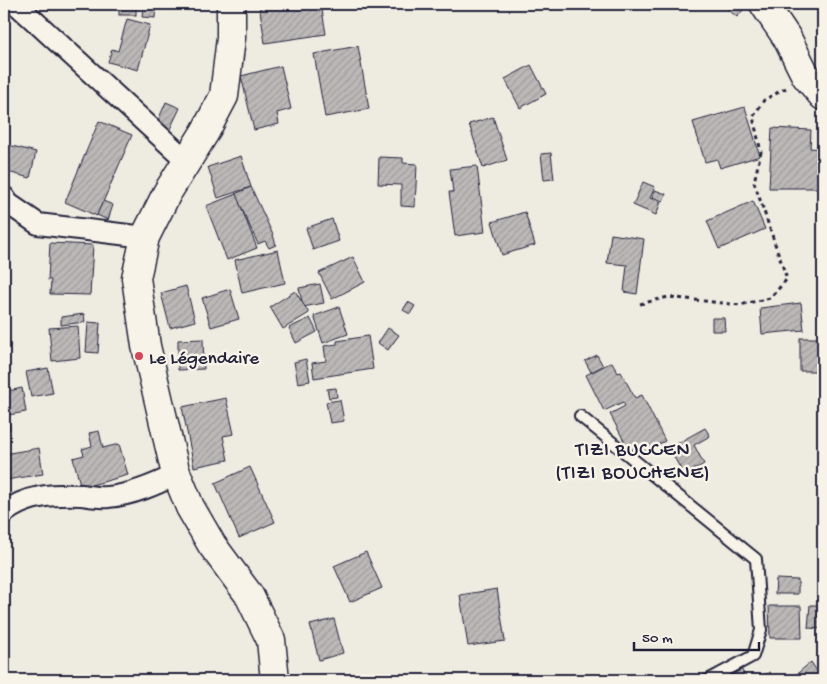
<svg xmlns="http://www.w3.org/2000/svg" width="827" height="684" font-family="'Gochi Hand',sans-serif">
	<style>
		.building { fill: url(#building-hatch); stroke: #22223b }
		.lines { fill: none; stroke-linecap: round; stroke-linejoin: round }
		.service-casing { stroke: #22223b; stroke-width: 14 }
		.minor-casing { stroke: #22223b; stroke-width: 24 }
		.primary-casing { stroke: #22223b; stroke-width: 31 }
		.path { stroke: #22223b; stroke-width: 3; stroke-dasharray: 4 4; stroke-linecap: butt }
		.service { stroke: #f7f3e8; stroke-width: 10 }
		.minor { stroke: #f7f3e8; stroke-width: 20 }
		.primary { stroke: #f7f3e8; stroke-width: 28 }
		.poi-dot { fill: #d1495b; stroke: #f7f3e8; stroke-width: 2 }
		.labels { text-anchor: middle; stroke-width: 5; stroke-linejoin: round; paint-order: stroke }
		.poi-label { font-size: 19px; fill: #22223b; stroke: #f7f3e8; text-anchor: start }
		.neighbourhood-label { font-size: 20px; letter-spacing: 1px; fill: #22223b; stroke: #f7f3e8 }
	</style>
	<defs>
		<pattern id="building-hatch" width="6" height="6" patternUnits="userSpaceOnUse" patternTransform="scale(1.25)"><rect width="6" height="6" fill="#bbb8b7"/><path d="M-1 1l2-2M0 6l6-6M5 7l2-2" fill="none" stroke="#a09e9e"/></pattern>
	</defs>
	<rect width="100%" height="100%" fill="#eeebe1"/>
	<filter id="ink" filterUnits="userSpaceOnUse"><feTurbulence type="fractalNoise" baseFrequency=".02" numOctaves="2"/><feDisplacementMap in="SourceGraphic" scale="10" xChannelSelector="R" yChannelSelector="G"/><feConvolveMatrix kernelMatrix="1 2 1 2 8 2 1 2 1" color-interpolation-filters="sRGB"/></filter>
	<g filter="url(#ink)">
		<g class="building">
			<rect x="119" y="4" width="17" height="11"/>
			<polygon points="143,4 156,4 155,18 142,17"/>
			<polygon points="259,4 321,4 326,34 265,43"/>
			<polygon points="726,4 736,4 743,10 737,17 724,6"/>
			<polygon points="127,19 150,25 138,70 108,62 112,49 118,51"/>
			<polygon points="358,46 369,109 325,117 314,54"/>
			<polygon points="531,65 546,94 520,108 505,79"/>
			<polygon points="281,66 291,109 277,113 279,124 254,130 241,76"/>
			<polygon points="166,102 180,108 169,131 156,125"/>
			<polygon points="745,107 760,156 720,168 717,159 705,162 693,122"/>
			<polygon points="493,117 507,160 483,168 469,124"/>
			<polygon points="99,121 132,135 97,216 65,202"/>
			<polygon points="772,128 811,130 810,148 823,149 823,188 769,188"/>
			<polygon points="4,144 36,152 30,178 4,171"/>
			<polygon points="551,153 554,179 544,180 541,154"/>
			<polygon points="241,156 251,187 218,198 208,167"/>
			<polygon points="379,157 403,158 403,163 417,164 415,207 401,206 401,185 378,184"/>
			<polygon points="477,166 485,232 455,236 449,192 453,192 450,169"/>
			<polygon points="643,182 655,187 650,198 661,202 656,215 633,205"/>
			<polygon points="251,187 273,235 276,245 269,248 265,241 258,244 235,194"/>
			<polygon points="655,190 666,194 663,201 652,197"/>
			<polygon points="236,194 257,248 227,260 206,206"/>
			<polygon points="103,201 113,205 108,220 97,215"/>
			<polygon points="753,201 765,229 719,249 707,221"/>
			<polygon points="525,212 535,245 502,255 492,222"/>
			<polygon points="332,219 339,241 313,250 306,228"/>
			<polygon points="611,234 644,239 637,294 624,292 627,265 607,263"/>
			<polygon points="50,243 93,245 90,295 50,294 51,280 48,280"/>
			<polygon points="278,250 285,283 242,293 235,260"/>
			<polygon points="353,257 365,282 332,299 319,273"/>
			<polygon points="320,284 324,303 303,307 299,288"/>
			<polygon points="186,286 195,321 170,328 161,293"/>
			<polygon points="230,289 239,319 211,327 202,298"/>
			<polygon points="295,291 309,313 283,329 270,307"/>
			<polygon points="408,302 415,306 410,314 403,310"/>
			<polygon points="801,303 804,330 762,334 760,308"/>
			<polygon points="339,307 348,334 323,343 314,316"/>
			<polygon points="84,314 85,322 61,325 61,317"/>
			<polygon points="310,318 317,332 296,343 289,328"/>
			<polygon points="712,318 724,318 725,331 712,331"/>
			<polygon points="88,322 100,323 98,353 86,352"/>
			<polygon points="78,326 80,358 52,361 49,328"/>
			<polygon points="388,328 399,335 388,350 378,343"/>
			<polygon points="368,336 373,369 314,378 312,363 326,361 324,346 337,344 337,341"/>
			<rect x="800" y="338" width="23" height="33"/>
			<polygon points="203,339 204,369 178,370 178,340"/>
			<polygon points="597,355 603,366 591,372 585,361"/>
			<polygon points="306,359 310,381 298,383 294,362"/>
			<polygon points="612,362 618,373 621,372 635,398 642,395 665,441 633,458 610,414 625,406 623,402 604,411 586,375"/>
			<polygon points="48,368 53,393 31,397 26,372"/>
			<polygon points="22,388 26,412 8,415 10,429 4,431 4,392"/>
			<polygon points="336,388 337,397 329,398 327,389"/>
			<polygon points="226,398 234,434 223,436 228,460 194,467 182,407"/>
			<polygon points="340,400 344,421 330,423 326,402"/>
			<polygon points="705,428 710,436 694,445 704,464 684,475 669,448"/>
			<polygon points="99,431 103,448 119,444 128,475 81,488 73,458 84,455 82,449 92,446 89,433"/>
			<polygon points="39,448 43,474 6,480 7,485 4,486 4,454"/>
			<polygon points="250,467 275,522 239,538 215,483"/>
			<polygon points="366,552 382,588 350,602 334,566"/>
			<polygon points="776,579 798,580 798,594 775,594"/>
			<polygon points="497,589 505,641 468,646 460,595"/>
			<polygon points="820,599 823,599 823,629 808,628 810,605 820,605"/>
			<polygon points="769,606 801,606 802,638 770,638"/>
			<polygon points="334,619 343,653 319,660 310,625"/>
			<polygon points="811,662 823,680 794,680 792,678"/>
			<polygon points="741,669 748,680 721,680"/>
			<polygon points="770,672 774,680 755,680"/>
		</g>
		<g class="lines">
			<g class="service-casing">
				<polyline id="service" points="580,416 756,559 761,630 753,656 708,680"/>
			</g>
			<g class="minor-casing">
				<g id="minor">
					<polyline points="16,4 187,161"/>
					<polyline points="4,197 9,204 38,224 145,237"/>
					<path d="M4,513C26,495 54,494 81,495C90,496 99,498 108,497C132,495 155,485 177,474"/>
				</g>
			</g>
			<g class="primary-casing">
				<g id="primary">
					<polyline points="231,4 231,38 224,96 205,132 167,193 145,237 136,278 146,346 175,470 190,507 212,545 249,595 271,640 275,680"/>
					<polyline points="764,4 787,38 806,76 823,96"/>
				</g>
			</g>
			<polyline class="path" points="640,304 668,297 740,305 770,298 787,279 754,182 761,152 753,117 764,100 788,87"/>
			<use href="#service" class="service"/>
			<use href="#minor" class="minor"/>
			<use href="#primary" class="primary"/>
		</g>
	</g>
	<circle class="poi-dot" cx="139" cy="356" r="5"/>
	<g class="labels">
		<g class="poi-label">
			<text x="149" y="363">Le Légendaire</text>
		</g>
		<g class="neighbourhood-label">
			<text x="633" y="455">TIZI BUCCEN<tspan x="633" dy="23">(TIZI BOUCHENE)</tspan></text>
		</g>
	</g>
	<rect width="827" height="684" fill="none" stroke="#f7f3e8" stroke-width="20"/>
	<rect x="10" y="10" width="807" height="664" fill="none" stroke="#22223b" stroke-width="2" filter="url(#ink)"/>
	<path d="M634 642v8h125v-8" fill="none" stroke="#22223b" stroke-width="2.5"/>
	<text x="642" y="642" font-size="15" fill="#22223b" stroke="#f7f3e8" stroke-width="4" paint-order="stroke">50 m</text>
</svg>
